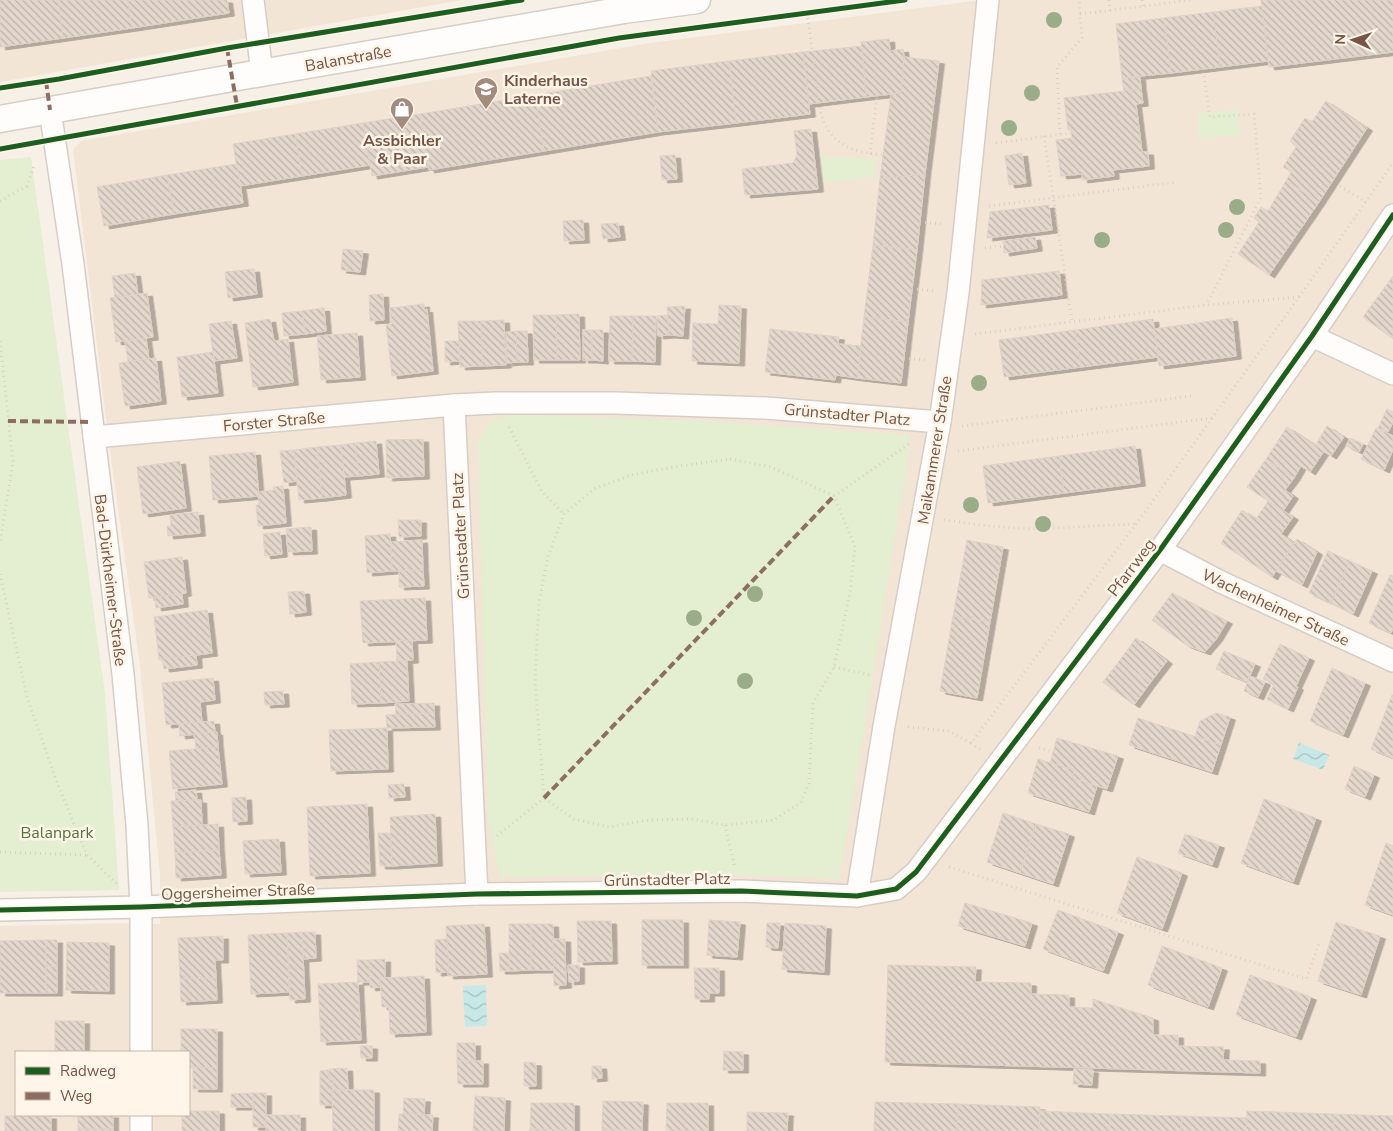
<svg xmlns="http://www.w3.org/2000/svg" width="1393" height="1131" font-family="'Nunito Sans',sans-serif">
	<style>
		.residential { fill: #f3e5d6; fill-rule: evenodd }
		.park { fill: #e4eed0 }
		.water { fill: url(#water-waves) }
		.building { fill: url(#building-back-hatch); stroke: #e0d2c9; filter: url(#shadow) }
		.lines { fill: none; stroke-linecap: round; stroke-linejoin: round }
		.minor-casing { stroke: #d8cdc5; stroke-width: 24 }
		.tertiary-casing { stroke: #d8cdc5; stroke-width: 29 }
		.path { stroke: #dad0ca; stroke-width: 3; stroke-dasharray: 1 4; stroke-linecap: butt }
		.minor { stroke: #fefdfb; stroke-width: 21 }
		.tertiary { stroke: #fefdfb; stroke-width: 26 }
		.quiet { stroke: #8d6e63; stroke-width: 4; stroke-dasharray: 8 4; stroke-linecap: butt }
		.cycleway-casing { stroke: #fff5e8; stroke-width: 8 }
		.cycleway { stroke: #1b5e20; stroke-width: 5 }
		.tree { fill: #9bad88 }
		.labels { text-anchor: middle; stroke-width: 5; stroke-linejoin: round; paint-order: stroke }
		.street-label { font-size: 16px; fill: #765446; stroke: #fff5e8 }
		.poi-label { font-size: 16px; font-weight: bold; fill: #765446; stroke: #fff5e8; text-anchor: start }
		.park-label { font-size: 16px; fill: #50773b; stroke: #fff5e8 }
	</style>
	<defs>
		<pattern id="water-waves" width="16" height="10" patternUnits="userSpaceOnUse" patternTransform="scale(1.25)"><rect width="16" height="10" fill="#c8e8e8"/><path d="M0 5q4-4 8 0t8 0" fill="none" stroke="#a7bfbe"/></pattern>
		<pattern id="building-back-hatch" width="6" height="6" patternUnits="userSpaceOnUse" patternTransform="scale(1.25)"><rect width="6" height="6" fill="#e4d8ce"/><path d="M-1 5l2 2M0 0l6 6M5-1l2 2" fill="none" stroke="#bdb2a9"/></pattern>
		<filter id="shadow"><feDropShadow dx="5.5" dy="3" stdDeviation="0" flood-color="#0004"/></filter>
	</defs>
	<rect width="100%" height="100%" fill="#f7f0e7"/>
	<g class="residential">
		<polygon points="0,0 462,0 0,82"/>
		<path d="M981,0H1393V1131H0V926L124,923L160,924V876L140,666L110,451L73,150L81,141L650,43ZM16,1052H189V1115H16Z"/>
	</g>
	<g class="park">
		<polygon points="1238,110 1240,135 1199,138 1197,113"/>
		<polygon points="821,156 877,159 875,176 824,183"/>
		<polygon points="31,157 105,694 119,890 0,892 0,160"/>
		<path d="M514,415L701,421L909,435V451C885,594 864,736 839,879L730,874L500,877L488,821L478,440L493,420Z"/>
	</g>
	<g class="water">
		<polygon points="1299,743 1329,755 1323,770 1293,759"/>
		<polygon points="486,985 487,1026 465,1027 463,986"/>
	</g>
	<g class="building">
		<polygon points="0,0 58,0 63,38 0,47"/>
		<polygon points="58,0 128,0 132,28 63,38"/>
		<polygon points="128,0 227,0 229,13 132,28"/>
		<polygon points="1261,0 1393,0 1393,52 1269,67"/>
		<polygon points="1262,6 1268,61 1220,67 1213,12"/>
		<polygon points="1213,12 1220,67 1171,73 1164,18"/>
		<polygon points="1164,18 1171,73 1122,78 1116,24"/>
		<polygon points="889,39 890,51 903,49 904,57 901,93 866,97 861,42"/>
		<polygon points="862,46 866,97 809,104 803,52"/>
		<polygon points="803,52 810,114 736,123 729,61"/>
		<polygon points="904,57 939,61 925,174 880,179 891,94 901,93"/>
		<polygon points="729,61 736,123 658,132 651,71"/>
		<polygon points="651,76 658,132 544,151 535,95"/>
		<polygon points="1140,77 1141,89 1124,91 1122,78"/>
		<polygon points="1141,89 1143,103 1136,104 1142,152 1148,152 1149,166 1113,170 1114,176 1082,180 1082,174 1061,176 1056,140 1072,138 1071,130 1068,130 1064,98"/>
		<polygon points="535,95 544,151 429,170 420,114"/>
		<polygon points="1326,101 1367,128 1319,202 1286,181 1291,172 1283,167 1296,147 1290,141 1305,118 1312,122"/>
		<polygon points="420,114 428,167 372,176 363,123"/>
		<polygon points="363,123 370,165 302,176 295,134"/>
		<polygon points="811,129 818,189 745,195 742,169 793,163 797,155 794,131"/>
		<polygon points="295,134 302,176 240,186 233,144"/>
		<polygon points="1022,153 1026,183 1009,185 1005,156"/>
		<polygon points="675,155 677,179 662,180 660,156"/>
		<polygon points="237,164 243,203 174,214 167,175"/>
		<polygon points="925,174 917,250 873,245 880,179"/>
		<polygon points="167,175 174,214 104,226 97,187"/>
		<polygon points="1286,181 1319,202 1269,275 1238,254 1259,222 1254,218 1261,207 1268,211"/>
		<polygon points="1049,205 1052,230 987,238 990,212"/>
		<polygon points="583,220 584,240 564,241 563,221"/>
		<polygon points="618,223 620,237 603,239 601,224"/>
		<polygon points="1035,237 1037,248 1004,253 1003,241"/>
		<polygon points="873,245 917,250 908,322 864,317"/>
		<polygon points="343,249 363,251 360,272 341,270"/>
		<polygon points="254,269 257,294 228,298 225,272"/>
		<polygon points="1059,271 1062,295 981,305 982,280"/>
		<polygon points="135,273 138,295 115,298 112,276"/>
		<polygon points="1393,276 1393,339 1363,317"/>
		<polygon points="147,293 153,337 116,342 110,298"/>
		<polygon points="383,294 384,320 370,321 369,295"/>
		<polygon points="424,304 424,310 427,309 433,371 392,376 386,325 392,324 390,308"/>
		<polygon points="719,305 741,306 739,363 692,361 693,323 718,324"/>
		<polygon points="685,306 683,336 669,335 667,307"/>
		<polygon points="324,308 326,331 305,334 302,311"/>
		<polygon points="302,311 305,334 284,336 282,313"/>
		<polygon points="579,314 580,360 557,360 556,315"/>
		<polygon points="533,315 556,315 557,360 534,360"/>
		<polygon points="667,315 669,335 658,336 657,316"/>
		<polygon points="610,316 633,316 632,361 609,361"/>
		<polygon points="633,316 656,316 655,362 632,361"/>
		<polygon points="864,317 908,322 901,383 857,378"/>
		<polygon points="1232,318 1236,356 1159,366 1154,329"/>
		<polygon points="270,319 274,341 288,339 293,382 253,387 245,323"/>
		<polygon points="1153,319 1158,357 1081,367 1075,330"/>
		<polygon points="504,320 506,365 482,366 481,321"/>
		<polygon points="231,321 237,358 214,361 209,324"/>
		<polygon points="458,321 481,321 482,366 460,367"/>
		<polygon points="770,329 839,337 838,344 861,346 857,378 836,375 835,380 765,372"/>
		<rect x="583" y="330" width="9" height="30"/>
		<polygon points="592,330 603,330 603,361 592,360"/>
		<polygon points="1075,330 1081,367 1004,377 999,340"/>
		<polygon points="516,331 527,331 528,362 517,362"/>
		<polygon points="516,331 517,362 507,363 506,332"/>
		<polygon points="357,333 360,377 321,380 317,336"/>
		<polygon points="146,338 149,359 128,362 125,341"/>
		<polygon points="445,341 459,341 459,361 445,362"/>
		<polygon points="213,352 218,393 182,397 177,357"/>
		<polygon points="156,358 161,401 125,406 119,363"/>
		<polygon points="1387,409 1393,412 1393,422 1388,432 1378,428"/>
		<polygon points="1327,426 1344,437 1331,456 1315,446"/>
		<polygon points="1287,427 1324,451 1310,472 1301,466 1294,478 1266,459"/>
		<polygon points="1376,428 1393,436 1393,450 1384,470 1361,459"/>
		<polygon points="1350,438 1363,444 1359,452 1346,446"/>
		<polygon points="423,439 424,476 387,478 386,440"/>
		<polygon points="376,441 379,474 359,476 355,443"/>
		<polygon points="355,443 359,476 344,477 341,445"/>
		<polygon points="341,445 346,495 322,498 317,447"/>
		<polygon points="1135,446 1140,483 1064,493 1059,456"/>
		<polygon points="317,447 322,498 299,500 294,450"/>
		<polygon points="294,450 297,481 284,483 280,451"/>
		<polygon points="255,452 259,496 213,500 209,456"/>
		<polygon points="1059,456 1064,493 988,503 983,466"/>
		<polygon points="1266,459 1294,478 1285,490 1293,496 1283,511 1247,487"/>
		<polygon points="180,461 186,508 143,514 137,467"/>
		<polygon points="283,486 286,523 258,526 256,505 259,505 258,492 274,490 273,487"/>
		<polygon points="1268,501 1293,517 1281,534 1294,543 1272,577 1221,543 1242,510 1256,519"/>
		<polygon points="198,512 200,533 168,536 167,526 171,526 170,515"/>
		<polygon points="398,520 421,520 421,536 399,537"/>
		<polygon points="311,527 312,551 288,552 286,529"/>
		<polygon points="280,532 282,554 265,556 263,534"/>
		<polygon points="390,534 392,571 367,573 365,536"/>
		<polygon points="1297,539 1317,552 1302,585 1276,571"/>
		<polygon points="422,540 423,570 392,571 391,542"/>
		<polygon points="967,540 1003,547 990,622 953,616"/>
		<polygon points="1328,551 1350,561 1331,603 1309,593"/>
		<polygon points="182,557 186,593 149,598 144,562"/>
		<polygon points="1350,561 1372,571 1353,614 1331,603"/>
		<polygon points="423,570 424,586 399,587 399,571"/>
		<polygon points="1390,575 1393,576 1393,628 1391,633 1369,623"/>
		<polygon points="304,591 306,612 290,614 288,592"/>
		<polygon points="1172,593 1227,621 1217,638 1205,652 1186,645 1152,620"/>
		<polygon points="182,594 183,604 156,608 155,597"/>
		<polygon points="425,598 427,640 363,643 360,601"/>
		<polygon points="207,610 212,653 159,660 154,617"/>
		<polygon points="953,616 990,622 977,698 940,691"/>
		<polygon points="1136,638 1167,661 1150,683 1120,660"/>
		<polygon points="412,640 413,660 397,661 396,641"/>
		<polygon points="1280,644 1309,658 1296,686 1298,687 1288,709 1267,699 1274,684 1263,679"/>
		<polygon points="1224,651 1255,664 1247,682 1216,669"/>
		<polygon points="196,655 197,665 164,669 162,659"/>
		<polygon points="1120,660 1150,683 1134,705 1103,682"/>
		<polygon points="397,661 407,661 409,701 381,703 379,662"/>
		<polygon points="379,662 381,703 352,704 350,664"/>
		<polygon points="1332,668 1365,683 1343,735 1310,721"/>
		<polygon points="1250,676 1265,682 1258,697 1244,691"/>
		<polygon points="213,678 215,700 200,702 202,722 166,725 162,683"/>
		<polygon points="283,691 284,704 265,705 264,692"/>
		<polygon points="1392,695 1393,695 1393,758 1371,749"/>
		<polygon points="434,703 434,713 396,715 395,704"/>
		<polygon points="434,713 435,727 387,728 386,715"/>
		<polygon points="1216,713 1230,717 1221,745 1195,736 1200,721"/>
		<polygon points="1138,718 1221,745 1212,772 1129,745"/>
		<polygon points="214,721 215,732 180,736 179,724"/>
		<polygon points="387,728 388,769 331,771 329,730"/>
		<polygon points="217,732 218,747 196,749 194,734"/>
		<polygon points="1057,738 1118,756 1107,789 1072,778 1074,770 1050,763"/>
		<polygon points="218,747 222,784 173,789 169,751"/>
		<polygon points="1038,759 1074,770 1072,778 1097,786 1089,812 1028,793"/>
		<polygon points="1354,766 1374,775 1365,797 1345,789"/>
		<polygon points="404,784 405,797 389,798 388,785"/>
		<polygon points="196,790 197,800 176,801 175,792"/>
		<polygon points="246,797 247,821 233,822 232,798"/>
		<polygon points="1264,799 1316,818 1293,882 1241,863"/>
		<polygon points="201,800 202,825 173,827 171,801"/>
		<polygon points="367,804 370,873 310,876 307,807"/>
		<polygon points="1003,813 1036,824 1020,873 987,862"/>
		<polygon points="435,814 437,863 392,866 390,817"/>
		<polygon points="218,824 219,850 175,853 173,827"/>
		<polygon points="1036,824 1069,834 1053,884 1020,873"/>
		<polygon points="378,833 390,833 392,866 380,866"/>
		<polygon points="1185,834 1219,845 1212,865 1178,853"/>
		<polygon points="279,839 281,872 245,874 243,841"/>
		<polygon points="1386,843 1393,846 1393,915 1365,905"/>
		<polygon points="219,850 221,875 176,878 175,853"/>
		<polygon points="1137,857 1182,873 1162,929 1117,913"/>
		<polygon points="965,903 1032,923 1025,946 958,926"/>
		<polygon points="1058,910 1118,932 1103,971 1043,949"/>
		<rect x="642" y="920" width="41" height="45"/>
		<polygon points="709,920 740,922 737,957 707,955"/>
		<polygon points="577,921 611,921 612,961 578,962"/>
		<polygon points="1336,922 1380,936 1361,995 1318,981"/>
		<polygon points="767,923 780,923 778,948 766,947"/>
		<polygon points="785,923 826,926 824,972 782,969"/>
		<polygon points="484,924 487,974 448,976 446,926"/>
		<polygon points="509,924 531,924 531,970 509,971"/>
		<polygon points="531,924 553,924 554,970 531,970"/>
		<polygon points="302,932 315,932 316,958 303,959"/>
		<polygon points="302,932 305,999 290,1000 287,933"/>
		<polygon points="287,933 289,992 251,994 248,935"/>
		<polygon points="223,936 223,960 215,960 216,978 180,979 178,938"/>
		<polygon points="447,939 449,972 436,973 435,940"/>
		<polygon points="553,939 565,939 566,985 554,986"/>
		<polygon points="46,940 46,993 0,993 0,941"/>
		<polygon points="46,940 57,940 57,967 46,966"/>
		<polygon points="67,942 109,943 109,991 66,990"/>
		<polygon points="1162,946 1222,968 1208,1007 1148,985"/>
		<polygon points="499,953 510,953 509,971 500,971"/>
		<polygon points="385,959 385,978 380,978 381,987 370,988 369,960"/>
		<polygon points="357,960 369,960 370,982 358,982"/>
		<polygon points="568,965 579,965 579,981 569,982"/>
		<polygon points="888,965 976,967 975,982 1031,983 1031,994 1069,995 1069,1007 1093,1008 1093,999 1153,1018 1153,1035 1178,1035 1178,1046 1224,1047 1223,1060 1260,1061 1260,1073 885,1062"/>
		<polygon points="46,966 57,967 57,993 46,993"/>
		<polygon points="694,968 719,968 719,993 709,993 709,999 695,999"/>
		<polygon points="1250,975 1311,997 1296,1037 1236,1015"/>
		<polygon points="424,976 426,1032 390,1034 389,1007 382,1007 380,978"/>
		<polygon points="216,978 217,1000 181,1002 180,979"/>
		<polygon points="358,982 361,1040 321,1042 318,984"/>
		<rect x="55" y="1021" width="29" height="30"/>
		<polygon points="181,1029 217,1029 217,1068 189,1068 189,1052 181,1052"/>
		<rect x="457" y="1043" width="18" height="18"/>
		<polygon points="360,1046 372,1046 372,1058 361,1058"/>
		<polygon points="724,1051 743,1052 743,1070 723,1070"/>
		<polygon points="457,1061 483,1061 483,1084 458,1084"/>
		<polygon points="524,1062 536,1063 536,1086 524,1086"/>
		<polygon points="592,1066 601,1066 602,1078 592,1079"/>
		<polygon points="193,1067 217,1068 217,1089 193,1089"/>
		<polygon points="347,1068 348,1090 332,1090 333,1080 329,1080 329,1069"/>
		<polygon points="1074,1069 1093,1070 1092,1085 1073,1084"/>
		<polygon points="328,1070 329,1080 333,1080 332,1105 320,1105 320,1071"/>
		<polygon points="332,1090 374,1090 374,1131 333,1131"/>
		<polygon points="253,1093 253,1107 231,1107 231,1094"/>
		<rect x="253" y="1093" width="13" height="34"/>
		<polygon points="475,1096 505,1098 504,1131 473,1131"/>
		<polygon points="404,1098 425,1099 424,1115 403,1114"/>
		<polygon points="603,1101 643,1102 642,1130 602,1129"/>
		<polygon points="875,1102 958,1104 957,1131 874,1131"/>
		<polygon points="531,1103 574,1103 574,1130 530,1129"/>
		<polygon points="667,1103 708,1103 708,1131 666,1130"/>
		<polygon points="958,1104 1040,1107 1039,1131 957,1131"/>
		<polygon points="189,1111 219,1111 219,1131 182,1131 182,1115 189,1115"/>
		<polygon points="1040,1111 1110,1114 1110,1131 1039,1131"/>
		<polygon points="1247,1111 1334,1114 1334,1131 1246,1131"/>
		<polygon points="747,1112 788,1113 787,1131 747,1131"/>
		<polygon points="399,1114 433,1115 432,1131 398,1131"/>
		<polygon points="1110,1114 1182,1116 1181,1131 1110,1131"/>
		<polygon points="1334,1114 1393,1116 1393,1131 1334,1131"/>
		<rect x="78" y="1115" width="35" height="14"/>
		<rect x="266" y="1115" width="34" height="16"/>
		<rect x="5" y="1116" width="46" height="15"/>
		<polygon points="1182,1116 1247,1118 1246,1131 1181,1131"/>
		<rect x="78" y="1129" width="35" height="2"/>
		<polygon points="530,1129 574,1130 574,1131 530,1131"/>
		<polygon points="602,1129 642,1130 642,1131 602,1131"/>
	</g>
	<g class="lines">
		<g class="minor-casing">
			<g id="minor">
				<polyline points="253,0 262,73"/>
				<polyline points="50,110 73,264 123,674 137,825 141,907 141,1052"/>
				<polyline points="1312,336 1393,374"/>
				<polyline points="454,405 477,894"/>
				<polyline points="94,437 454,405 496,403 616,403 766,408 940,422"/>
				<polyline points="1160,550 1221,582 1393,661"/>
				<polyline points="857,896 884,726 940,422 958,293 988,0"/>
				<polyline points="0,910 141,907 477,894 741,891 857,896 896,889 916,872 1160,550 1312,336 1393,215"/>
				<polyline points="141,1115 141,1131"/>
			</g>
		</g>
		<g class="tertiary-casing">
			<polyline id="tertiary" points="0,119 232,78 624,10 697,0"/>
		</g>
		<g class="path">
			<polyline points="1109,0 1110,11"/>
			<polyline points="1142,0 1143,6"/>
			<path d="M807,13C810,36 814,59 817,82C818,92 818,103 821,113C830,146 853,152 883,155"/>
			<polyline points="1080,14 1193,0"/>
			<polyline points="1204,76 1210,117 1254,114 1261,197 1207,304"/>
			<polyline points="1060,134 1057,67 1082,38 1079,0"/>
			<polyline points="1044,136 1072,322"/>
			<polyline points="996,143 1071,133"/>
			<polyline points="870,154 877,96"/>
			<polyline points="1340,186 1366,202"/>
			<polyline points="0,201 27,186 34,166"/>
			<polyline points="989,206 1177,182"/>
			<polyline points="920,222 942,224"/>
			<polyline points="985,248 1036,243"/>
			<polyline points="912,289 936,291"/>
			<polyline points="975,334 1207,305 1299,297"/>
			<polyline points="0,341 13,463 0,542"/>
			<polyline points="904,358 926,360"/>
			<polyline points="962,426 1192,396"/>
			<polyline points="509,427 542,492 564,514"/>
			<polyline points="958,451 1212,418"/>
			<polygon points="730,459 771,467 834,496 855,547 850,593 834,667 813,703 809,783 801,802 774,820 725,825 691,819 650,820 609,827 574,819 544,798 535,681 539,602 548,556 564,514 594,489 631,475 679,466"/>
			<polyline points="834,496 909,444"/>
			<polyline points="944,520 988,526 1030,529 1136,524"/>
			<polyline points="0,574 27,697 56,780 87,855 117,884"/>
			<polyline points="834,667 870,675"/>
			<polyline points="908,727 949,731 971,743 1136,524 1299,297 1393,163"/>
			<polyline points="971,743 981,750"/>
			<polyline points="1039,748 1053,752"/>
			<polyline points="725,825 735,868"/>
			<polyline points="497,836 544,798"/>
			<polyline points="0,852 87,855"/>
			<polyline points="949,867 1306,979 1320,941"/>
		</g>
		<use href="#minor" class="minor"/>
		<use href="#tertiary" class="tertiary"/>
		<g class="quiet">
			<polyline points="227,48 237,106"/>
			<polyline points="46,81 50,110"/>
			<polyline points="8,421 92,422"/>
			<polyline points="544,798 834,496"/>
		</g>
		<g class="cycleway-casing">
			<g id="cycleway">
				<polyline points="0,88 59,79 227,48 522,0"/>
				<polyline points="0,149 619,38 905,0"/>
				<polyline points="0,910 141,907 477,894 741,891 857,896 896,889 916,872 1160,550 1312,336 1393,215"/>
			</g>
		</g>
		<use href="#cycleway" class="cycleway"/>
	</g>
	<g class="tree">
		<circle cx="1054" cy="20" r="8"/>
		<circle cx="1032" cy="93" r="8"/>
		<circle cx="1009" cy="128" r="8"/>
		<circle cx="1237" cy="207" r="8"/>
		<circle cx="1226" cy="230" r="8"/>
		<circle cx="1102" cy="240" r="8"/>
		<circle cx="979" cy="383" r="8"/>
		<circle cx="971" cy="505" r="8"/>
		<circle cx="1043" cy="524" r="8"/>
		<circle cx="755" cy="594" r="8"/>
		<circle cx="694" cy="618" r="8"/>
		<circle cx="745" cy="681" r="8"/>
	</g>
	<defs>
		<g id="school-pin" transform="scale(1.25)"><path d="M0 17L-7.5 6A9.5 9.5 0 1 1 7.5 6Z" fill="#a38b7e" stroke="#fff5e8"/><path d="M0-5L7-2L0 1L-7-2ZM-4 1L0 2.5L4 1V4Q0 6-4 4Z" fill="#fff"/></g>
		<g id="shop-pin" transform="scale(1.25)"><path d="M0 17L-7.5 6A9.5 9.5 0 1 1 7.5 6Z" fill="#a38b7e" stroke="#fff5e8"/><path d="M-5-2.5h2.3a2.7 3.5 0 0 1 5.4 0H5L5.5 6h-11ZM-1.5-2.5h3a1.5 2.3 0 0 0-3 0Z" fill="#fff"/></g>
	</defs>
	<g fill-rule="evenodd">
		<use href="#school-pin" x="486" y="89"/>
		<use href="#shop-pin" x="402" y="109"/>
	</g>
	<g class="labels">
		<g class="street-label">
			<text transform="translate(348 58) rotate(-10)" y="6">Balanstraße</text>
			<text transform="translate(847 414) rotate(5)" y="6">Grünstadter Platz</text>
			<text transform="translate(274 421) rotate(-5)" y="6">Forster Straße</text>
			<text transform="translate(934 450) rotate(-81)" y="6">Maikammerer Straße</text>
			<text transform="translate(460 536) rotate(-93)" y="6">Grünstadter Platz</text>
			<text transform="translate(1131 567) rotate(-53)" y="6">Pfarrweg</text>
			<text transform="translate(111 580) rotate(83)" y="6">Bad-Dürkheimer-Straße</text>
			<text transform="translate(1276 607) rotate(25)" y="6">Wachenheimer Straße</text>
			<text transform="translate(667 879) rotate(-1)" y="6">Grünstadter Platz</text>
			<text transform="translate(238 891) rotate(-2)" y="6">Oggersheimer Straße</text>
		</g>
		<g class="poi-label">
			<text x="504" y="86">Kinderhaus<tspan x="504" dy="18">Laterne</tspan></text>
			<text x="402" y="146" text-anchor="middle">Assbichler<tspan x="402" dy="18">&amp; Paar</tspan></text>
		</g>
		<g class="park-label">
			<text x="57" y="838">Balanpark</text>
		</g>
	</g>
	<rect x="15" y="1051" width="175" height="65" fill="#fff5e8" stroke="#c8b5a7"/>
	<rect x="25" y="1067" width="25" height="8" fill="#1b5e20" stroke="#c8b5a7"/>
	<text x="60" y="1076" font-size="15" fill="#765446">Radweg</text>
	<rect x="25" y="1092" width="25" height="8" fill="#8d6e63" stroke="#c8b5a7"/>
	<text x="60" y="1101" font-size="15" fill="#765446">Weg</text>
	<g transform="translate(1353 40) rotate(273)" stroke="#fff5e8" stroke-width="4" paint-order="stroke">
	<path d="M0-4L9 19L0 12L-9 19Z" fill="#765446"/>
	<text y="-8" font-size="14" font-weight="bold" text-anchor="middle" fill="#765446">N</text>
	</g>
</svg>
